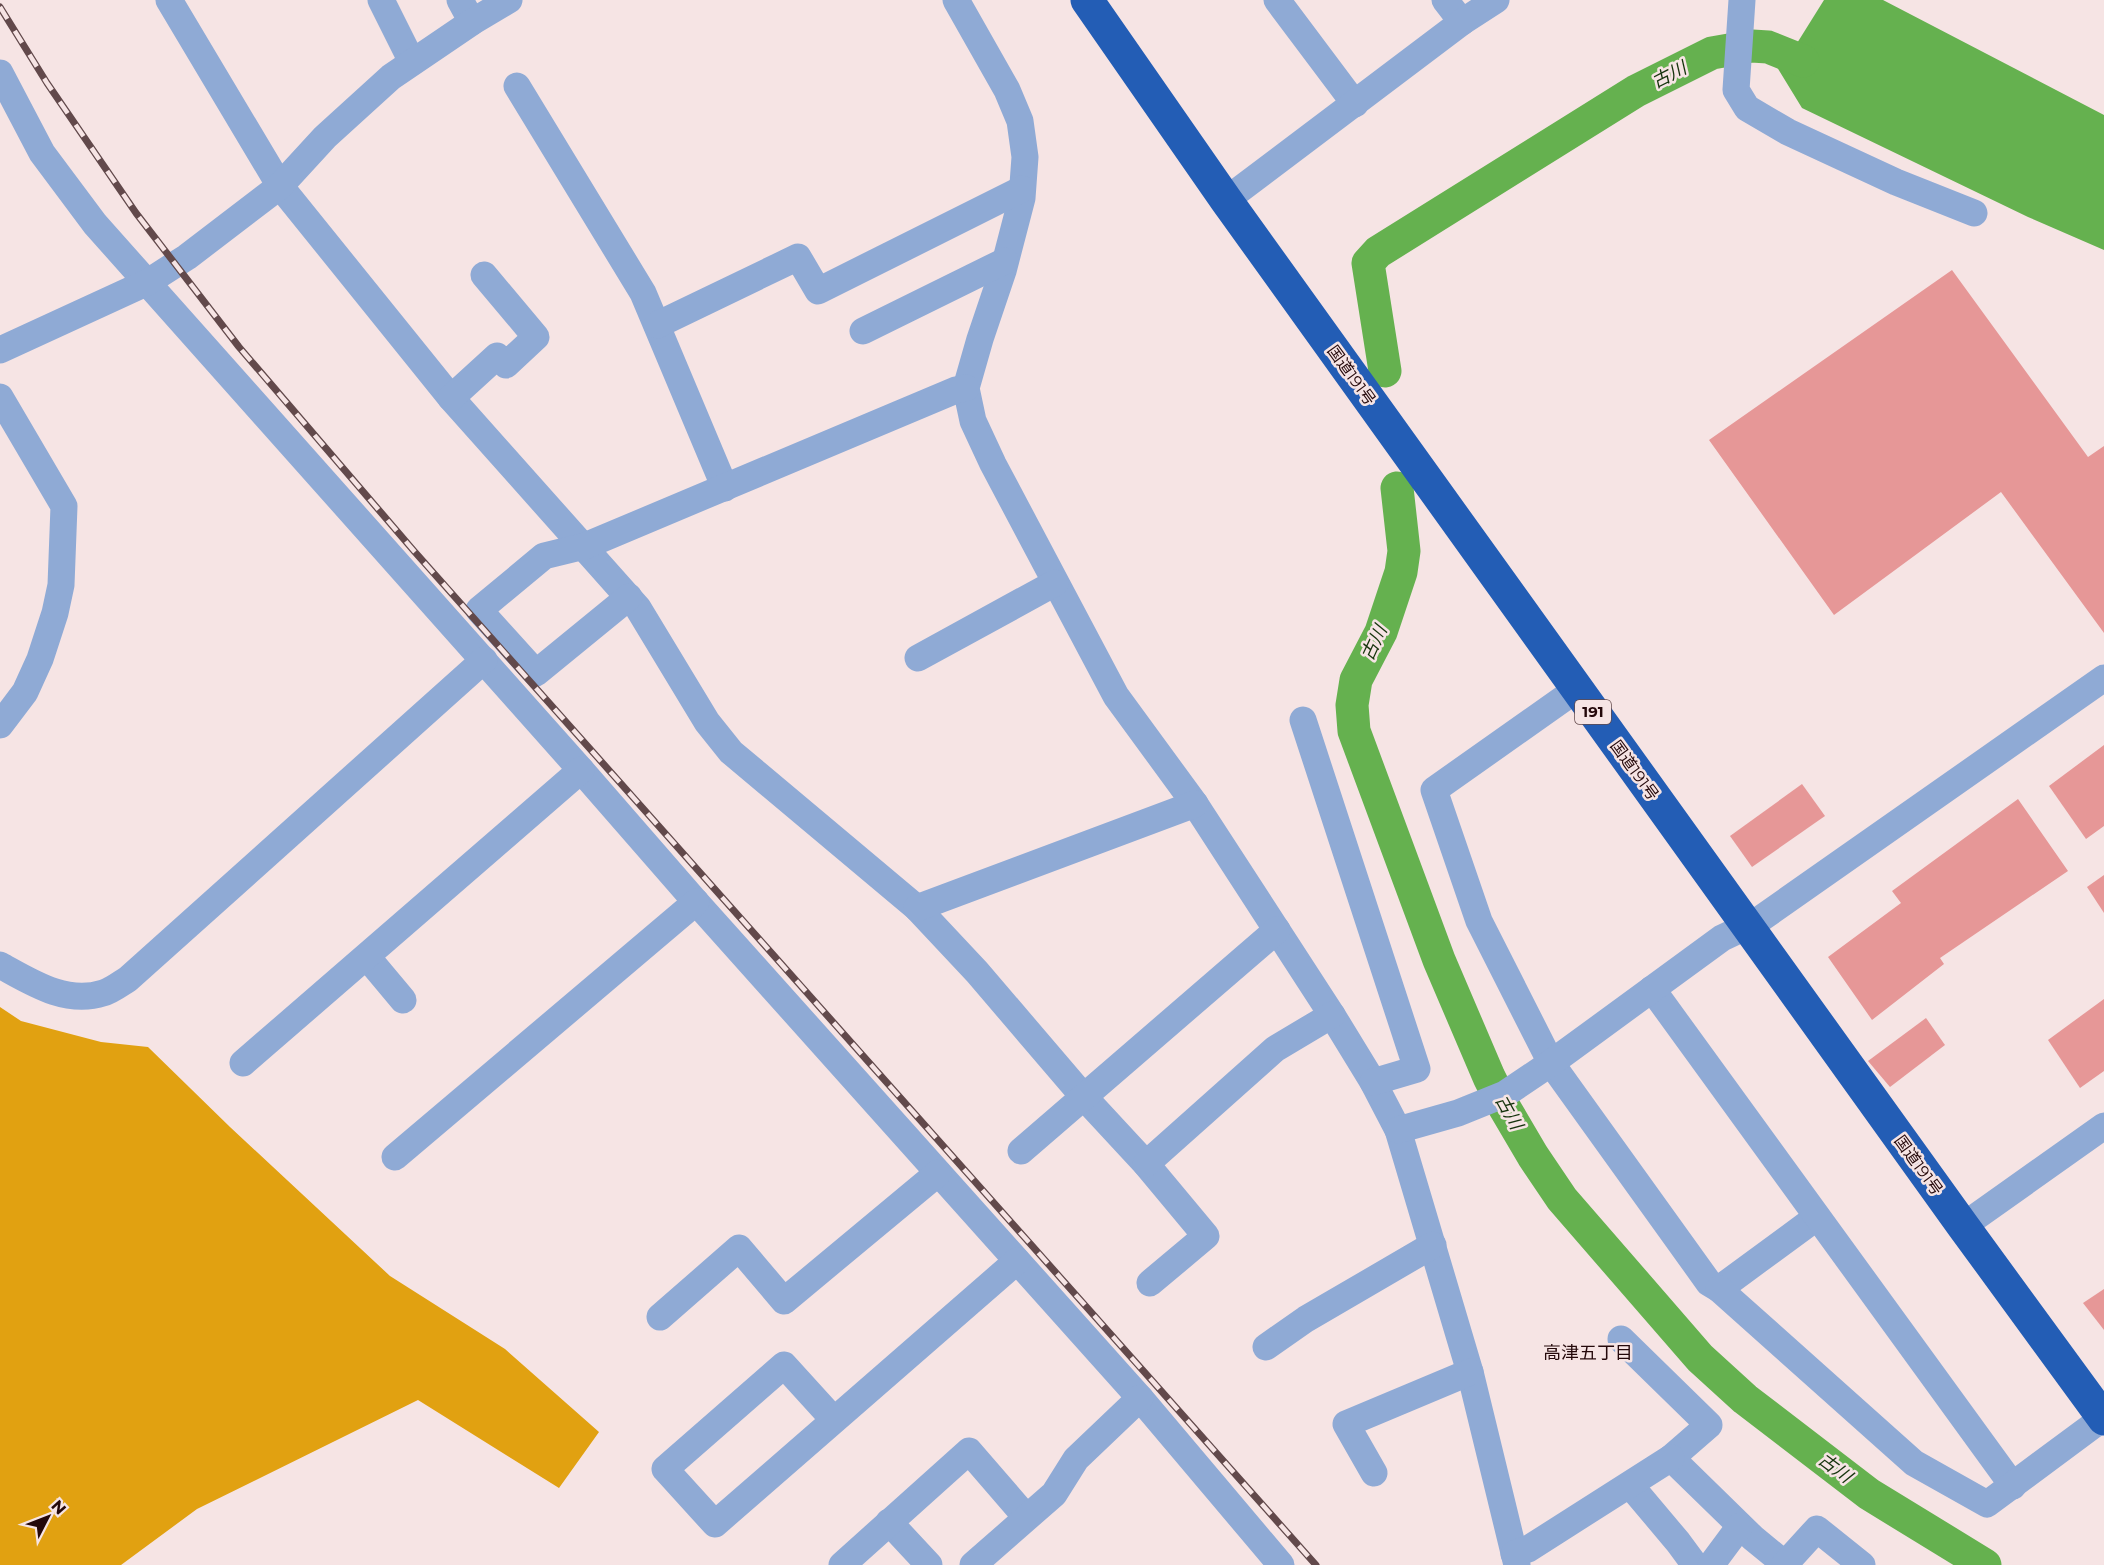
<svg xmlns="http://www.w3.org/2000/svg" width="2104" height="1565" font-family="Montserrat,'Noto Sans JP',sans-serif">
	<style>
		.forest { fill: #e1a111 }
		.water { fill: #65b14f }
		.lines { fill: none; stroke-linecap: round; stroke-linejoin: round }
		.river { stroke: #65b14f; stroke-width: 33 }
		.building { fill: #e69797 }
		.minor { stroke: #8faad5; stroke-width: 27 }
		.highway { stroke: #235db5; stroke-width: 33 }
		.rail-casing { stroke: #62494b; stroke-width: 7 }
		.rail { stroke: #f6e4e4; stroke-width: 4.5; stroke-dasharray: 14; stroke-linecap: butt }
		.labels { text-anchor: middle; stroke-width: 5; stroke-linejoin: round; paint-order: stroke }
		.shield { fill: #f6e4e4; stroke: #634a4b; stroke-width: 1.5 }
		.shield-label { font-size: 15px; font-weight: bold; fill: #24080a }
		.street-label { font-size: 16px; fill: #24080a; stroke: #f6e4e4 }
		.water-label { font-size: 18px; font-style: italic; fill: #15330c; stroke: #f6e4e4 }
		.neighbourhood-label { font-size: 18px; fill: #24080a; stroke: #f6e4e4 }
	</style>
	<rect width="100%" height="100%" fill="#f6e4e4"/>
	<polygon class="forest" points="0,1007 21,1021 101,1042 148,1047 230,1127 390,1276 505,1349 599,1432 559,1488 418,1400 197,1509 121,1565 0,1565"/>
	<polygon class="water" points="1824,0 1883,0 2104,115 2104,250 2028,217 1802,108 1772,59 1759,56 1760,36 1776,40 1794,48"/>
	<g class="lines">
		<g class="river">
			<polyline points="1385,371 1368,263 1378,252 1636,91 1712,53 1752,46 1768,47 1803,61"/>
			<polyline points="1397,488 1404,551 1401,572 1381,632 1356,680 1352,705 1354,731 1439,960 1489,1077 1503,1105 1533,1156 1562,1199 1700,1358 1745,1399 1869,1494 1985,1565"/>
		</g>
	</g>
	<g class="building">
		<polygon points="1952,270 2088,457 2104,446 2104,633 2001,492 1834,615 1709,440"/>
		<polygon points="2104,745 2104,826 2086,839 2049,786"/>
		<polygon points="1802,784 1825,816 1752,867 1730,836"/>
		<polygon points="2018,799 2068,871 1940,958 1944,964 1872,1020 1828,957 1901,903 1892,891"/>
		<polygon points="2104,875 2104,913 2087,887"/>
		<polygon points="2104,999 2104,1071 2080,1088 2048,1040"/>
		<polygon points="1926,1018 1945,1045 1890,1087 1868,1061"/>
		<polygon points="2104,1289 2104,1330 2083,1303"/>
	</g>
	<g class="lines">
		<g class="minor">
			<polyline points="169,0 280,186 451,398 638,608 707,722 731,752 917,908 977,972 1083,1096 1146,1164 1206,1236 1150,1283"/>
			<polyline points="381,0 412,62"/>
			<polyline points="460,0 472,22"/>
			<polyline points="956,0 1007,90 1020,121 1025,157 1022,198 1003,271 980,339 966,388 973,421 993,464 1116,696 1195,804 1332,1015 1373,1082 1398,1130 1470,1372 1517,1565"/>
			<polyline points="1277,0 1355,104"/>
			<polyline points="1445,0 1462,22"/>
			<polyline points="1742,0 1736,90 1747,108 1788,132 1896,182 1974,213"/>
			<polyline points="0,73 42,153 95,224 581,770 696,902 1140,1398 1281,1565"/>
			<polyline points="517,86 643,293 725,488"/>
			<polyline points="1226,200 1462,22 1496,0"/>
			<polyline points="657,325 798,257 818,291 1022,189"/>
			<polyline points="863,331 1005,261"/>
			<polyline points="0,350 148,282 187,257 280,186 325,137 391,77 472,22 509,0"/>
			<polyline points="0,397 64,506 61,585 55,613 40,659 25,692 0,725"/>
			<polyline points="451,398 497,356 506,365 536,337 484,275"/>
			<polyline points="629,597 536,673 479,610 544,556 585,546 956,390 966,388"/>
			<polyline points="918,658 1055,583"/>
			<polyline points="1577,689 1434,790 1479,921 1551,1063 1709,1283 1719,1289 1817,1217"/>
			<polyline points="1303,720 1417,1069 1373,1082"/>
			<polyline points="917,908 1195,804"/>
			<polyline points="367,957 403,1000"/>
			<path d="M0,965C31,982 66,1005 103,993C111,991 120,984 128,979L484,660"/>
			<polyline points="1652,989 2013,1486"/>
			<polyline points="243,1063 581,770"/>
			<polyline points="1398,1130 1458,1113 1505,1094 1551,1063 1722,938 1756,922 2104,678"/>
			<polyline points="1021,1151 1277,930"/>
			<polyline points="395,1157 696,902"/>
			<polyline points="1146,1164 1275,1049 1332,1015"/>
			<polyline points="1963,1226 2104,1126"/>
			<polyline points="1719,1289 1914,1463 1987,1504 2103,1418"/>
			<polyline points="660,1317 739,1248 784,1301 938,1173"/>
			<polyline points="1621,1339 1709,1425 1671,1458 1753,1538 1786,1565"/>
			<polyline points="1266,1347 1306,1319 1433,1245"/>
			<polyline points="834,1420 784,1365 665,1469 715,1524 1017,1261"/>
			<polyline points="1374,1473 1346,1424 1470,1372"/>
			<polyline points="1630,1485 1678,1542 1695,1565"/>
			<polyline points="889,1522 929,1565"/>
			<polyline points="1514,1554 1528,1549 1671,1458"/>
			<polyline points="1785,1564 1817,1529 1862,1565"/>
			<polyline points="842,1565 969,1451 1026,1517"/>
			<polyline points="973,1565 1054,1494 1076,1459 1140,1398"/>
			<polyline points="1711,1565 1740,1526"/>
		</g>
		<polyline class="highway" points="1087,0 1226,200 1963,1226 2104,1419"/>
		<g class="rail-casing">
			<polyline id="rail" points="0,7 47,83 136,213 239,347 414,551 1316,1565"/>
		</g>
		<use href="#rail" class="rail"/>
	</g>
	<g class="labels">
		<rect class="shield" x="1575" y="700" width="36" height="24" rx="4.5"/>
		<g class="shield-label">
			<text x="1593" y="717">191</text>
		</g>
		<g class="street-label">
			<text transform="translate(1352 375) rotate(54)" y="6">国道191号</text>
			<text transform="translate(1635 770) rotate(54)" y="6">国道191号</text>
			<text transform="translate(1919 1165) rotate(54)" y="6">国道191号</text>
		</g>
		<g class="water-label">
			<text transform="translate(1669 75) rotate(-27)" y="6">古川</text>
			<text transform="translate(1374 643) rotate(-65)" y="6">古川</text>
			<text transform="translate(1509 1112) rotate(61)" y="6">古川</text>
			<text transform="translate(1835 1468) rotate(37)" y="6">古川</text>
		</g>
		<g class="neighbourhood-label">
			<text x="1588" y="1359">高津五丁目</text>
		</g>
	</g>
	<g transform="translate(48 1517) rotate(48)" stroke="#f6e4e4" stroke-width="4.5" paint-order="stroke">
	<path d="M0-4.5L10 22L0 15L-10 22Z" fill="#24080a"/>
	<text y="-9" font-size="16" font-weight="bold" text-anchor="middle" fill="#24080a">N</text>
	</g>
</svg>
